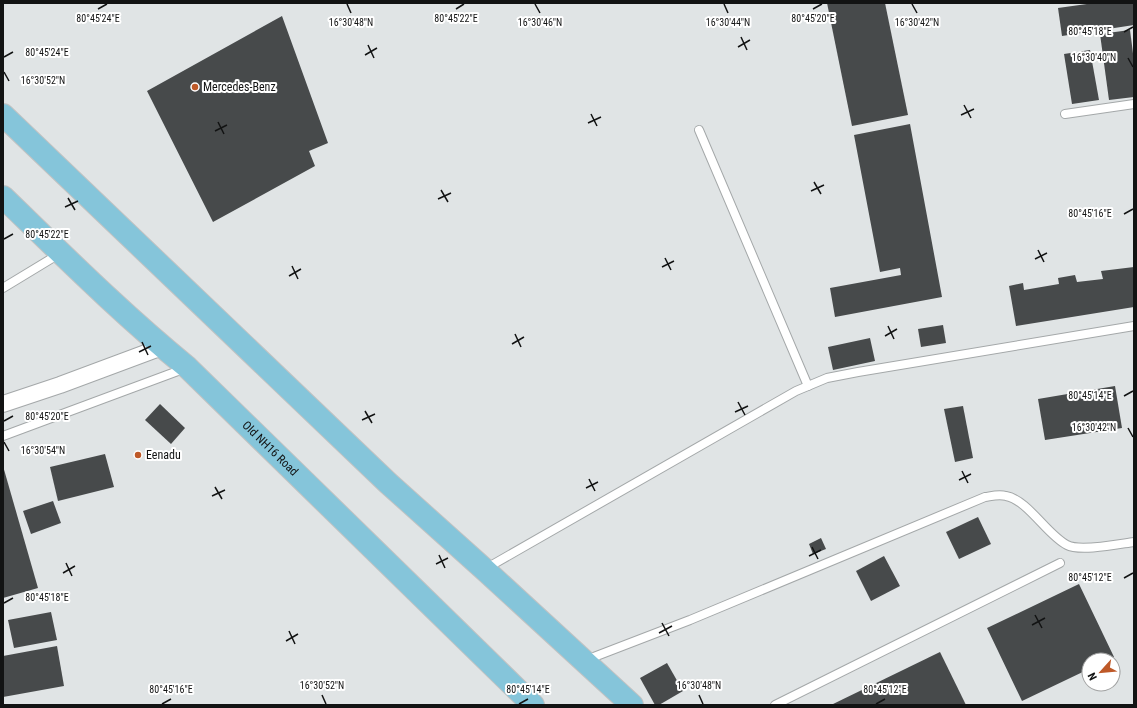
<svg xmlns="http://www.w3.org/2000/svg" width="1137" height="708" font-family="'Roboto Condensed',sans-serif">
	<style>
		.building { fill: #474a4b }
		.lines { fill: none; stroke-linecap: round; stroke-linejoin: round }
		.lane-casing { stroke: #a4a8a9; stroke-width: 10 }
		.street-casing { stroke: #a4a8a9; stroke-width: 18 }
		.primary-casing { stroke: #c1c2c2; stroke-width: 24 }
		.lane { stroke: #fff; stroke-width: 8 }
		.street { stroke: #fff; stroke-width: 16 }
		.primary { stroke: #85c5da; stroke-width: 22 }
		.ticks { fill: none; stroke: #121313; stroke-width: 1.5 }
		.poi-dot { fill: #be5928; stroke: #fff; stroke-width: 1.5 }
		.labels { text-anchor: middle; stroke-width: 4; stroke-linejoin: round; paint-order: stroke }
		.poi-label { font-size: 12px; fill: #121313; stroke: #fff; text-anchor: start }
		.street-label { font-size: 12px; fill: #121313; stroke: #fff }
		.ticks-label { font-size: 10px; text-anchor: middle; fill: #121313; stroke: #fff; stroke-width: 4; stroke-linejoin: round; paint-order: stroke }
	</style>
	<rect width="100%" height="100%" fill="#e0e4e5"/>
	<g class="building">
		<polygon points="827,3 885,3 908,115 852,126"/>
		<polygon points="1094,3 1134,3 1134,25 1062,36 1058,8"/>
		<polygon points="282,16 328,143 309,151 315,166 213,222 147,91"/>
		<polygon points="1130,30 1134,61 1134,97 1109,100 1100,34"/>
		<polygon points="1090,50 1099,100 1072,104 1064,54"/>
		<polygon points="910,124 942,297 835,317 830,288 901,275 900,268 880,272 854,135"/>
		<polygon points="1134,267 1134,307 1016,326 1009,286 1023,283 1024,290 1059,284 1058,278 1075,275 1077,282 1103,279 1101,271"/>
		<polygon points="943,325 946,343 921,347 918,329"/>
		<polygon points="870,338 875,361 833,370 828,347"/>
		<polygon points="1115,386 1122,428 1045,440 1038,399"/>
		<polygon points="160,404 185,428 171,444 145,420"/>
		<polygon points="963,406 973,458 955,462 944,409"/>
		<polygon points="105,454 114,487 58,501 50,467"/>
		<polygon points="3,466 38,588 3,598"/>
		<polygon points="53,501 61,523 31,534 23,511"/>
		<polygon points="978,517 991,544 959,559 946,532"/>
		<polygon points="821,538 826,549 813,554 809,544"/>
		<polygon points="884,556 900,586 871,601 856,571"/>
		<polygon points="1079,584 1114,657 1108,660 1089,660 1089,669 1022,701 987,628"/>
		<polygon points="51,612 57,640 14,648 8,620"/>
		<polygon points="57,646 64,686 3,697 3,656"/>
		<polygon points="940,652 966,705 831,705"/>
		<polygon points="667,663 683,691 659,705 655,705 640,678"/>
	</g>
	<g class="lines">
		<g class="lane-casing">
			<g id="lane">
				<polyline points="1065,114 1134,104"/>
				<polyline points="699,130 808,386"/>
				<polyline points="3,288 59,254"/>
				<polyline points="3,436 186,368"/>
				<polyline points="485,569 796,391 827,378 858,372 1134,326"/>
				<path d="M586,660L690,620L985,497C992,496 999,494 1006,496C1028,500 1047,535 1067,545C1080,552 1119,544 1134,542"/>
				<polyline points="775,705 1060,563"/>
			</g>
		</g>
		<g class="street-casing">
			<polyline id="street" points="3,404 60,385 162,347"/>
		</g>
		<g class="primary-casing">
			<g id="primary">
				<polyline points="3,115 388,483 485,570 632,705"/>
				<path id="s1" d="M3,197C63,255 122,314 187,367L533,705"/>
			</g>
		</g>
		<use href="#lane" class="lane"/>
		<use href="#street" class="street"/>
		<use href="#primary" class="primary"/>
	</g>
	<path class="ticks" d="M347,4L351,13M535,4L540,13M724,4L728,13M912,4L917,13M98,9L107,4M456,9L464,4M813,9L822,4M1124,32L1133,27M741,37L747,50M368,45L374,58M738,47L750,40M365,55L377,48M4,57L13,52M1128,58L1133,67M4,72L9,81M964,105L971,118M591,114L597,126M961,115L974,109M218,122L224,134M588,123L601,117M215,131L227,125M814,182L821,194M441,190L448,202M811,191L824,185M68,198L75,210M438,199L451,193M65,207L78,201M1124,214L1133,209M4,239L13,234M1038,250L1044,262M665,258L671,270M1035,259L1047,253M292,266L298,279M662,267L674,261M289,276L301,269M888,326L894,339M515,334L521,347M885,336L897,329M142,342L148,355M512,344L524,337M139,352L151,346M1124,396L1133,391M738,402L745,415M365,411L372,423M735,412L748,406M362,420L375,414M4,421L13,416M1128,428L1133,437M4,442L9,451M962,471L968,483M589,479L595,491M959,480L971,474M215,487L222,499M586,488L598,482M212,496L225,490M812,547L818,559M439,555L445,568M809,556L821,550M66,563L72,576M436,564L448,558M63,573L75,566M1124,578L1133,573M4,603L13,598M1035,615L1042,628M662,623L669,636M1032,625L1045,618M289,631L295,644M659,633L672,626M286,641L298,634M322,695L326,704M699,695L703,704M162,704L171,699M519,704L528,699M876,704L885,699"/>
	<g class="poi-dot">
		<circle cx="195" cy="87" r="4"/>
		<circle cx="138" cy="455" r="4"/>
	</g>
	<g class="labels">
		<g class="poi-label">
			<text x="203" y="91">Mercedes-Benz</text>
			<text x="146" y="459">Eenadu</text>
		</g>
		<g class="street-label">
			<text dy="4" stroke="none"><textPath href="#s1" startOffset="367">Old NH16 Road</textPath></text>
		</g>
	</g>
	<g class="ticks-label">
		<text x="98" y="22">80°45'24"E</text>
		<text x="456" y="22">80°45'22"E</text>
		<text x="813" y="22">80°45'20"E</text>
		<text x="351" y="26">16°30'48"N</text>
		<text x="540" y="26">16°30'46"N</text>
		<text x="728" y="26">16°30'44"N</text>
		<text x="917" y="26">16°30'42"N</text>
		<text x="1090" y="35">80°45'18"E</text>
		<text x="47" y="56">80°45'24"E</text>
		<text x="1094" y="61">16°30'40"N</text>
		<text x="43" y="84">16°30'52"N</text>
		<text x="1090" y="217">80°45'16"E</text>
		<text x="47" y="238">80°45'22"E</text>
		<text x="1090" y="399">80°45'14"E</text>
		<text x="47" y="420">80°45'20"E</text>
		<text x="1094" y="431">16°30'42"N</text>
		<text x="43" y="454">16°30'54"N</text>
		<text x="1090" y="581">80°45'12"E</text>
		<text x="47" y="601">80°45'18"E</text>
		<text x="322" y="689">16°30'52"N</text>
		<text x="699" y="689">16°30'48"N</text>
		<text x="171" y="693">80°45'16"E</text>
		<text x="528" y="693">80°45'14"E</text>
		<text x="885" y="693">80°45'12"E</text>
	</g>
	<rect width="1137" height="708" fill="none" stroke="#121313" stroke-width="8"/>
	<g transform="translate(1101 672) rotate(243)"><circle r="19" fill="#ffffff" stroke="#a0a1a1"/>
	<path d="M0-3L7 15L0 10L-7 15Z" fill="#be5928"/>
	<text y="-6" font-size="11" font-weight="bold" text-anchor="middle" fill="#121313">N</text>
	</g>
</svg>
